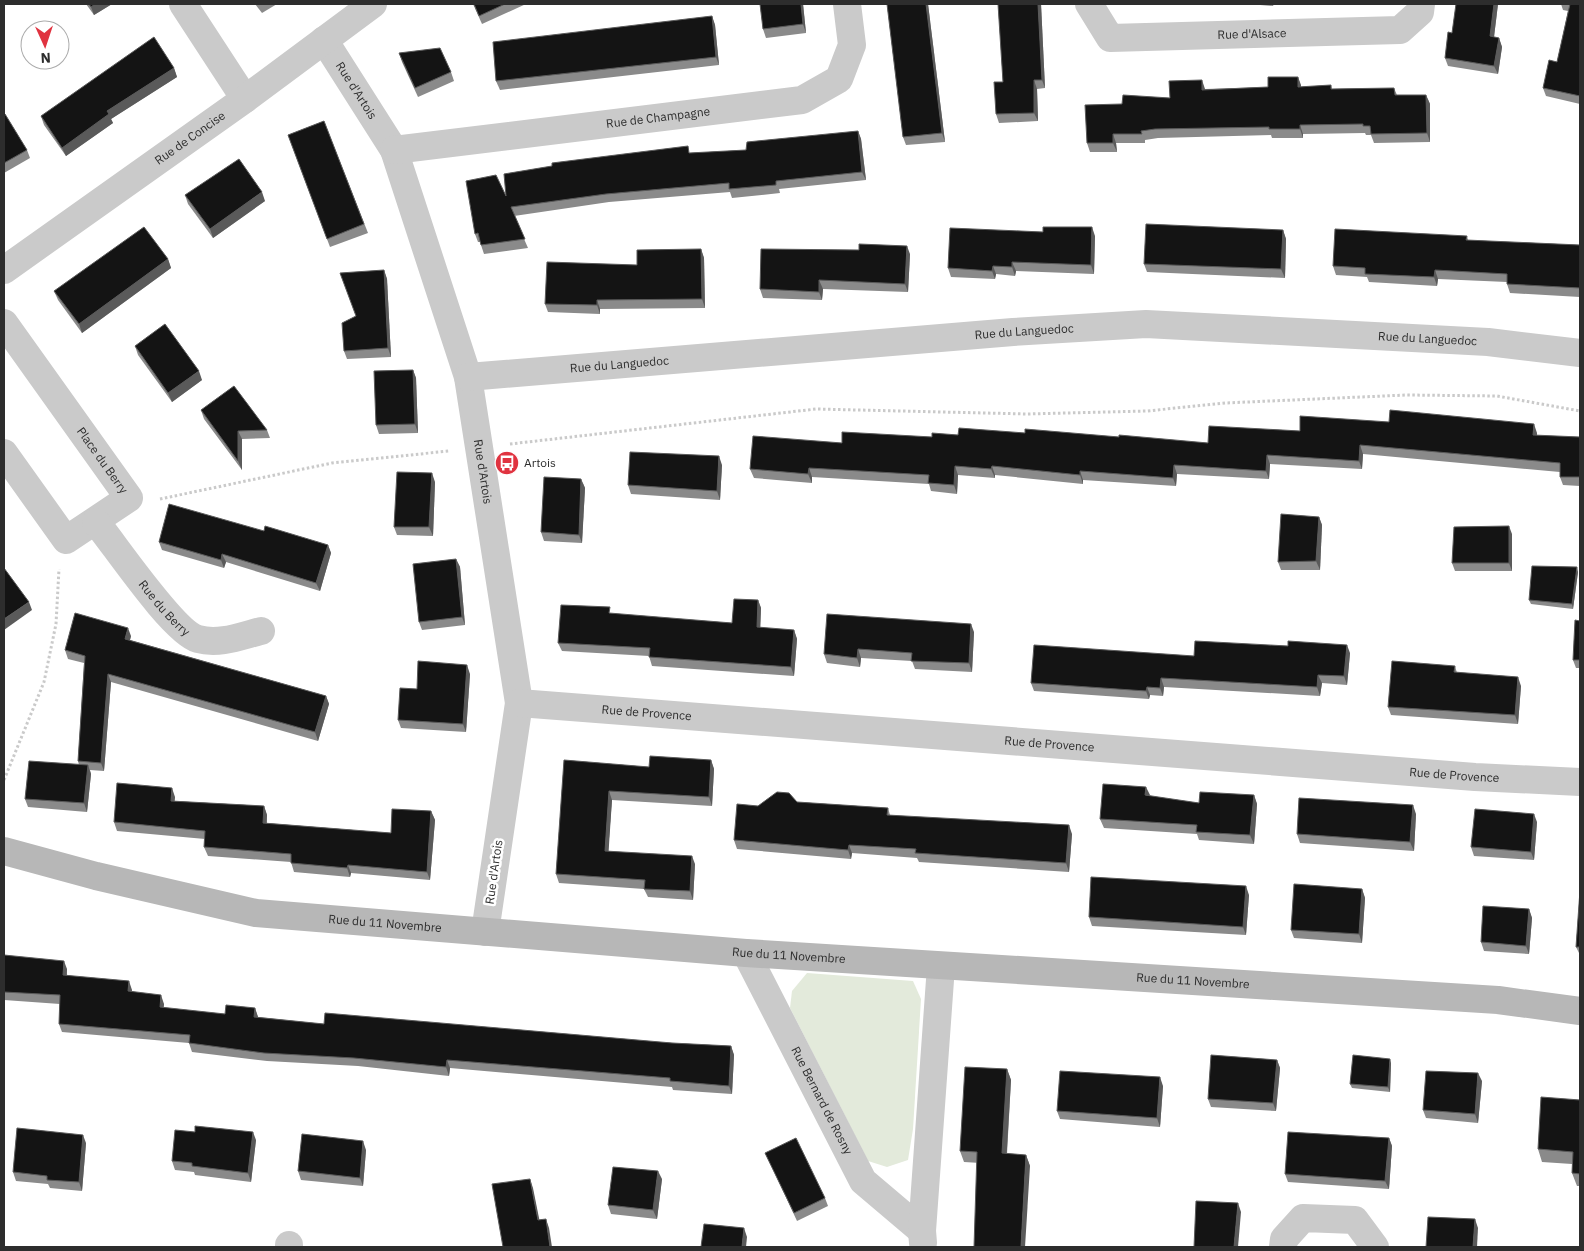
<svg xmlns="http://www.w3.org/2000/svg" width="1584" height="1251" font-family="'IBM Plex Sans',sans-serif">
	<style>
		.garden { fill: #e3eadb }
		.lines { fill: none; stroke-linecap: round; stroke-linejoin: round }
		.path { stroke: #cacaca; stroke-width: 3; stroke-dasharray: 2.5 2.5; stroke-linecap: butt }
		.street { stroke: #cacaca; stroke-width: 28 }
		.secondary { stroke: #b7b7b7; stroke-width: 28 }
		.wall { fill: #8a8a8a }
		.shaded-wall { fill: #5a5a5a }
		.building { fill: #141414; stroke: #5a5a5a }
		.labels { text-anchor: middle; stroke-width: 5; stroke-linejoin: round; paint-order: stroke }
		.street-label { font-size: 12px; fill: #2d2d2d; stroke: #fff }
		.poi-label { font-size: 12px; fill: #2d2d2d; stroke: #fff; text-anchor: start }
	</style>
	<rect width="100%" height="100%" fill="#fff"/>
	<polygon class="garden" points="807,973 913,981 921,999 913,1129 908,1160 887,1167 868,1161 790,1008 792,991"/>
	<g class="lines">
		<g class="path">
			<polyline points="510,444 816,409 1027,414 1147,411 1225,403 1406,395 1497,396 1580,411"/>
			<polyline points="160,499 332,463 449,451"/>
			<polyline points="4,780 44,682 56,624 59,569"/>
		</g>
		<g class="street">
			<polyline points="183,4 245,99"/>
			<path id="s1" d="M1089,4L1110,38L1400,30L1420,12L1421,4"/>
			<path id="s2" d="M324,40L394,150L468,377L519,703L485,932"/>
			<path id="s3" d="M394,150L802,100L839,79L852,45L847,4"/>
			<path id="s4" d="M4,270L245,99L373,4"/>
			<path id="s5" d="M4,323L129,498L66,540L4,453"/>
			<path id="s6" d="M468,377L1013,332L1146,324L1488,342L1580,353"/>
			<path id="s7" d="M96,522C115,545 173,632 198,639C219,645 241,636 261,631"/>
			<path id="s8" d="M519,703L1475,777L1580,782"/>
			<path id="s9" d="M746,953L863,1181L922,1231"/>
			<polyline points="923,1243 922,1231 941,966"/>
			<polyline points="289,1247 289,1245"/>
			<polyline points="1283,1247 1284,1239 1303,1218 1355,1220 1375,1247"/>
		</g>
		<path class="secondary" id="s10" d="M4,851L96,876L256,913L746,953L1498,1000L1580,1011"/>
	</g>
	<g class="wall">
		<polygon points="86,4 112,4 94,15"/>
		<polygon points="255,4 277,4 262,13"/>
		<polygon points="473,4 526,4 482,24"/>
		<polygon points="760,4 803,4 806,33 766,38 763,29"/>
		<polygon points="887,4 928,4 945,142 906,145 903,137"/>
		<polygon points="998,4 1041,4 1045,88 1037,89 1038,121 999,123 996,114 1003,82"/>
		<polygon points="1248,4 1274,4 1273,6"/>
		<polygon points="1456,4 1498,4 1494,37 1499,38 1502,47 1498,74 1448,66 1445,58 1452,33"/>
		<polygon points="1561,4 1580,4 1580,104 1546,96 1543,88 1557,62 1568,11 1563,10"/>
		<polygon points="712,16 715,25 719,65 500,90 496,81"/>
		<polygon points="399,53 451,72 454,81 418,97 402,62"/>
		<polygon points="174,68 177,77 111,119 113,123 66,156 44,125 41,116"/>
		<polygon points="1298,77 1301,87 1331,85 1332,89 1394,88 1397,95 1426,95 1430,104 1430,142 1374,143 1371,135 1366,135 1365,133 1303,134 1303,138 1272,138 1271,135 1158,138 1145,140 1145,143 1116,143 1117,152 1090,152 1087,143 1122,104 1170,98 1205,89 1268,87"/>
		<polygon points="4,115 27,150 30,158 4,173"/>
		<polygon points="324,121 368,233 330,247 288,135"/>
		<polygon points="858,131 861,139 866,180 779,189 780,193 732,198 730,192 609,202 514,216 528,248 484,254 480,242 478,242 475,234 506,196 691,153 746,150"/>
		<polygon points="185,195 265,201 213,238 188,204"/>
		<polygon points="1283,230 1286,239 1285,278 1147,272 1144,264"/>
		<polygon points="1095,236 1094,274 1016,271 1015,276 996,274 995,279 951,277 948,268"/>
		<polygon points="1467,236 1468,240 1580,245 1580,297 1510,293 1507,284 1507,282 1438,279 1437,286 1369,282 1367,277 1336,275 1333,266"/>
		<polygon points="701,249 704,258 705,308 600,309 600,314 548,312 545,304 637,265"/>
		<polygon points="859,250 910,254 908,292 823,289 822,300 763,298 760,289"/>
		<polygon points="168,259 171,268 82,333 58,300 54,291"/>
		<polygon points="384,270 387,279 391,357 347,359 344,351"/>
		<polygon points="135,346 202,380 172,402 138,355"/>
		<polygon points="413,370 416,378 418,433 379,434 376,425"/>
		<polygon points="201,410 267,430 270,438 242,439 242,470 204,419"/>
		<polygon points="1300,431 1537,433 1537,436 1580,437 1580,486 1563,485 1560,477 1560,472 1363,454 1362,469 1270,464 1269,479 1177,474 1176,486 1083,480 1083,484 995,475 995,478 958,475 957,494 931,491 929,484 812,477 812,483 754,478 750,469 842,443 932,437 1025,433 1119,437 1208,443"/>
		<polygon points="722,465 720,500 631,494 628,485"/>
		<polygon points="581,479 585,488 582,543 544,541 541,532"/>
		<polygon points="435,482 433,536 397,535 394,527"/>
		<polygon points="1319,517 1322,525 1320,570 1281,570 1278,562"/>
		<polygon points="264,531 328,545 331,553 320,591 226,562 224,568 162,550 159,542"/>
		<polygon points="1512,534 1512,571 1455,571 1452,563"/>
		<polygon points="456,559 460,567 465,625 422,630 419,622"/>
		<polygon points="1578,572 1573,609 1531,604 1529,600"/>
		<polygon points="758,600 761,608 760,628 794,630 797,639 794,676 652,666 649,656 562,651 558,643 612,614 732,623"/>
		<polygon points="1580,621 1580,668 1576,668 1573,660"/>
		<polygon points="974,632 972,672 915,669 912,661 861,658 860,667 827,663 824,654"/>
		<polygon points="131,636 130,640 326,696 329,704 318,741 111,682 104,771 90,770 91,774 87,812 28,807 25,799 79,765 78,761 84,663 68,659 65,650"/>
		<polygon points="1350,653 1347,685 1322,683 1320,696 1164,687 1163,696 1150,695 1149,699 1034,691 1031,683 1194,656"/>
		<polygon points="1455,666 1457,673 1521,686 1518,724 1391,715 1388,707"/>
		<polygon points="470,674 466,732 401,728 398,720 417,689"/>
		<polygon points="564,760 649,767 711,760 714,769 712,806 612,800 608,851 695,864 693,900 648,897 644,889 559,883 556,874"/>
		<polygon points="1254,795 1257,804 1254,844 1199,840 1197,834 1104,828 1100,819 1150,796 1199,803"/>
		<polygon points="175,797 174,801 264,806 267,815 267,823 391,833 431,811 435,820 430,880 351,873 350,877 294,872 291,862 208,856 204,847 205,839 117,831 114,822"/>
		<polygon points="797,802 888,808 890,815 1072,834 1069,872 919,862 917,858 852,853 851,859 737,849 734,840 758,806"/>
		<polygon points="1416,814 1414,851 1300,843 1297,834"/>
		<polygon points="1537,822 1534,860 1474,856 1471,847"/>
		<polygon points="1362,889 1365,898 1362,943 1294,938 1291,930"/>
		<polygon points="1580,890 1580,955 1576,947"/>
		<polygon points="1249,895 1246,935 1092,926 1089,917"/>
		<polygon points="1529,909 1532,918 1529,954 1484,951 1481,942"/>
		<polygon points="4,955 67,969 67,975 132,990 132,991 164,1004 163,1008 225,1014 255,1008 258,1017 324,1024 731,1046 734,1055 732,1094 673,1090 672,1087 450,1068 449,1076 358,1066 267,1061 192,1052 189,1043 62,1032 59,1024 60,1004 4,1000"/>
		<polygon points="1277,1060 1280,1068 1276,1111 1211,1107 1208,1099"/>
		<polygon points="1391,1063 1390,1092 1352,1088 1350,1084"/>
		<polygon points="1007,1069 1011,1080 1007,1154 1026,1155 1030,1166 964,1162 960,1151"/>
		<polygon points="1482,1081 1478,1123 1426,1118 1423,1110"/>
		<polygon points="1163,1086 1160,1127 1060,1119 1057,1111"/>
		<polygon points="1580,1100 1580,1186 1577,1186 1572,1173 1572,1164 1542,1162 1538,1149"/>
		<polygon points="1389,1138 1392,1146 1389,1189 1288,1182 1285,1174"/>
		<polygon points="256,1140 251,1182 195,1175 194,1172 175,1170 172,1161"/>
		<polygon points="86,1143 82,1191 50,1188 48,1184 16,1181 13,1172"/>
		<polygon points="366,1150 363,1186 301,1180 298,1171"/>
		<polygon points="765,1153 825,1198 828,1206 797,1221 769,1161"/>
		<polygon points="662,1179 657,1219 611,1214 608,1205"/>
	</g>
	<g class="shaded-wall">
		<polygon points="95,4 112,4 94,15 91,7"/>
		<polygon points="801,4 803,4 806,33 803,24"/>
		<polygon points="926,4 928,4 945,142 942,133"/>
		<polygon points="1038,4 1041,4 1045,88 1042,80"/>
		<polygon points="1494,4 1498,4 1493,45 1490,36"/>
		<polygon points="712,16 715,25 719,65 716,57"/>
		<polygon points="1499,38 1502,47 1498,74 1494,66"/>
		<polygon points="174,68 177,77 111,119 113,123 66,156 62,148 107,111"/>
		<polygon points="1298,77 1301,85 1301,95 1298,87"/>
		<polygon points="1034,80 1037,89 1038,121 1034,113"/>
		<polygon points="1202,80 1205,89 1206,98 1202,90"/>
		<polygon points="1426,95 1430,104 1430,142 1427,133"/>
		<polygon points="1300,125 1303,134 1303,138 1300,129"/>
		<polygon points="858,131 861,139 866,180 862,172"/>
		<polygon points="1113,134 1116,143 1117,152 1113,143"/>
		<polygon points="262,192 265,201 213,238 210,229"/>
		<polygon points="1092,227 1095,236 1094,274 1091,265"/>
		<polygon points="1283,230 1286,239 1285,278 1281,269"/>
		<polygon points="907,246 910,254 908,292 905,284"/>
		<polygon points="701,249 704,258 705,308 702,299"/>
		<polygon points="168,259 171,268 82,333 79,324"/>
		<polygon points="1012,262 1016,271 1015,276 1012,267"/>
		<polygon points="993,266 996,274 995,279 992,271"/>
		<polygon points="384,270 387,279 391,357 388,348"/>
		<polygon points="1435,270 1438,279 1437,286 1434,277"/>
		<polygon points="819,280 823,289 822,300 819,292"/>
		<polygon points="597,300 600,309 600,314 597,305"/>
		<polygon points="413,370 416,378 418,433 415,424"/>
		<polygon points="199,371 202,380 172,402 168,393"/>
		<polygon points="1534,424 1537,433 1536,444 1533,435"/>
		<polygon points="238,431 242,439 242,470 238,461"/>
		<polygon points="1360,445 1363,454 1362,469 1359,461"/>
		<polygon points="1267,455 1270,464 1269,479 1266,471"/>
		<polygon points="719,456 722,465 720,500 717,491"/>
		<polygon points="1174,465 1177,474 1176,486 1173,478"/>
		<polygon points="955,466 958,475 957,494 954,485"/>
		<polygon points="992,466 995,475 995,478 991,469"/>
		<polygon points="809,468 812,477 812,483 808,474"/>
		<polygon points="1080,471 1083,480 1083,484 1080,475"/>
		<polygon points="432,473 435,482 433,536 429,527"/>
		<polygon points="581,479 585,488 582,543 579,535"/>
		<polygon points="1319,517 1322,525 1320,570 1316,561"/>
		<polygon points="1509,526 1512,534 1512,571 1509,563"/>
		<polygon points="328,545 331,553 320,591 316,583"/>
		<polygon points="222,554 226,562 224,568 221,560"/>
		<polygon points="456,559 460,567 465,625 462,617"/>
		<polygon points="1577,567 1578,572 1573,609 1572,604"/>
		<polygon points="758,600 761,608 760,636 757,627"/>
		<polygon points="29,602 32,610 4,630 4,619"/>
		<polygon points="971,624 974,632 972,672 969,663"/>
		<polygon points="128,628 131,636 128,647 125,639"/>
		<polygon points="794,630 797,639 794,676 791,667"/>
		<polygon points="1347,645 1350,653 1347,685 1344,676"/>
		<polygon points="858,649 861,658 860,667 857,658"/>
		<polygon points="467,665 470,674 466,732 463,724"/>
		<polygon points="108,674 111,682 104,771 101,763"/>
		<polygon points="1318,675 1322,683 1320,696 1317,687"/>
		<polygon points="1518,677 1521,686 1518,724 1515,715"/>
		<polygon points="1161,678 1164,687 1163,696 1160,688"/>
		<polygon points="1147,687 1150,695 1149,699 1146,691"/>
		<polygon points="326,696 329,704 318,741 315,732"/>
		<polygon points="711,760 714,769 712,806 709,797"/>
		<polygon points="88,765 91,774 87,812 84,803"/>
		<polygon points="1146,787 1150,795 1145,795"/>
		<polygon points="172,788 175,797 174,809 171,801"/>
		<polygon points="609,791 612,800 608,860 605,851"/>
		<polygon points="1254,795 1257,804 1254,844 1250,835"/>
		<polygon points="1413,805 1416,814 1414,851 1410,842"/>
		<polygon points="264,806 267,815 266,831 263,823"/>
		<polygon points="431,811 435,820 430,880 427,872"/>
		<polygon points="1534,814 1537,822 1534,860 1531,852"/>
		<polygon points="1069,825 1072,834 1069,872 1066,863"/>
		<polygon points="849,845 852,853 851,859 848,850"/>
		<polygon points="692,856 695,864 693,900 690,891"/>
		<polygon points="348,865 351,873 350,877 347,868"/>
		<polygon points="1246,886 1249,895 1246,935 1243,927"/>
		<polygon points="1362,889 1365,898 1362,943 1359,934"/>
		<polygon points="1529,909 1532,918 1529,954 1526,946"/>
		<polygon points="64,961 67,969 66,984 63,975"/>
		<polygon points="129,981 132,990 131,999 128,991"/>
		<polygon points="161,995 164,1004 163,1016 160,1007"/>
		<polygon points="255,1008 258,1017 257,1025 254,1017"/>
		<polygon points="731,1046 734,1055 732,1094 729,1086"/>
		<polygon points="1390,1059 1391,1063 1390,1092 1388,1087"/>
		<polygon points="447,1060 450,1068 449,1076 446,1067"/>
		<polygon points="1277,1060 1280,1068 1276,1111 1273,1103"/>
		<polygon points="1007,1069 1011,1080 1006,1165 1002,1153"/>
		<polygon points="1478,1073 1482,1081 1478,1123 1475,1114"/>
		<polygon points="1160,1077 1163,1086 1160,1127 1157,1118"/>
		<polygon points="253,1132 256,1140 251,1182 248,1173"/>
		<polygon points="83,1135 86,1143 82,1191 79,1182"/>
		<polygon points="1389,1138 1392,1146 1389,1189 1385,1181"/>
		<polygon points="363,1141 366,1150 363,1186 360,1178"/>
		<polygon points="1026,1155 1030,1166 1025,1247 1021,1247"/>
		<polygon points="658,1171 662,1179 657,1219 653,1210"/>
		<polygon points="530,1179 533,1188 541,1228 538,1220"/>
		<polygon points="1238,1203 1241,1212 1238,1247 1234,1247"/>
		<polygon points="546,1219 549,1228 552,1247 550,1247"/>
		<polygon points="1475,1219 1478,1228 1477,1247 1473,1247"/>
		<polygon points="744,1228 747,1237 746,1247 742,1247"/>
	</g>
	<g class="building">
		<polygon points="89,4 95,4 91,7"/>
		<polygon points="474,4 505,4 479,16"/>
		<polygon points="760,4 801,4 803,24 763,29"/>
		<polygon points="887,4 926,4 942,133 903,137"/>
		<polygon points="998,4 1038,4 1042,80 1034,80 1034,113 996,114 994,82 1003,82"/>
		<polygon points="1456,4 1494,4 1490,36 1499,38 1494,66 1445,58 1448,32 1452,33"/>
		<polygon points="1570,4 1580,4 1580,96 1543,88 1549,60 1557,62"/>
		<polygon points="712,16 716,57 496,81 493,42"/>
		<polygon points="154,37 174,68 107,111 109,114 62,148 41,116"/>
		<polygon points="440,48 451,72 415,88 399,53"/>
		<polygon points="1268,77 1298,77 1298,87 1331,85 1331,89 1394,88 1395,95 1426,95 1427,133 1371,134 1370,126 1363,126 1363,124 1300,125 1300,129 1269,129 1269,127 1155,129 1141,131 1142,134 1113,134 1113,143 1087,143 1085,105 1122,104 1123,95 1170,98 1169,81 1202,80 1202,90 1268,87"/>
		<polygon points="5,114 27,150 4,163 4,115"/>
		<polygon points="324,121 364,224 327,239 288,135"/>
		<polygon points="858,131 862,172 776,181 776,185 729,189 729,183 606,194 511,207 525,239 481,245 478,233 475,234 466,181 496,175 506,196 504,174 552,166 552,163 688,146 689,153 746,150 747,142"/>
		<polygon points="239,159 262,192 210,229 185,195"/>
		<polygon points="1146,224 1283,230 1281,269 1144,264"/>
		<polygon points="144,227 168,259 79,324 54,291"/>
		<polygon points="1043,227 1092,227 1091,265 1012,262 1012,267 993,266 992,271 948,268 950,228 1043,232"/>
		<polygon points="1335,229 1467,236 1466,240 1580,245 1580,288 1507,284 1507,274 1435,270 1434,277 1365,274 1365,268 1333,266"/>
		<polygon points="859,244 907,246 905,284 819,280 819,292 760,289 761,249 859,250"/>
		<polygon points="701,249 702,299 597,300 597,305 545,304 547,262 637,265 637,250"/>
		<polygon points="384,270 388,348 344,351 342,323 356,316 340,273"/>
		<polygon points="165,324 199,371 168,393 135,346"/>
		<polygon points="413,370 415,424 376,425 374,371"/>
		<polygon points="234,386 267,430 238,431 238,461 201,410"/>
		<polygon points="1390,410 1534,424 1533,435 1580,437 1580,477 1560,477 1560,463 1360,445 1359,461 1267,455 1266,471 1174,465 1173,478 1080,471 1080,475 992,466 991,469 955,466 954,485 928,483 929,475 809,468 808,474 750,469 753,436 842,443 842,432 932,437 932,433 958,435 959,428 1025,433 1025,429 1119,437 1119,435 1208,443 1209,426 1300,431 1300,416 1389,422"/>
		<polygon points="630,452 719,456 717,491 628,485"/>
		<polygon points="397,472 432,473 429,527 394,527"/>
		<polygon points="544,477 581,479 579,535 541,532"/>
		<polygon points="169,504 264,531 265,526 328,545 316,583 222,554 221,560 159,542"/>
		<polygon points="1281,514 1319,517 1316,561 1278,562"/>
		<polygon points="1509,526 1509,563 1452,563 1454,527"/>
		<polygon points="456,559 462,617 419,622 413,564"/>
		<polygon points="1532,566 1577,567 1572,604 1529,600"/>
		<polygon points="4,568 29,602 4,619"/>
		<polygon points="734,599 758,600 757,627 794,630 791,667 649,657 650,648 558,643 561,605 610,607 609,613 732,623"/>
		<polygon points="75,613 128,628 125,639 326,696 315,732 108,674 101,763 78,761 85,656 65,650"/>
		<polygon points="827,614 971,624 969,663 911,661 912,653 858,649 857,658 824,654"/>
		<polygon points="1575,620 1580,621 1580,660 1573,660"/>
		<polygon points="1195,641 1288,646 1288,641 1347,645 1344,676 1318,675 1317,687 1161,678 1160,688 1147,687 1146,691 1031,683 1034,645 1194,656"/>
		<polygon points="418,661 467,665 463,724 398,720 400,688 417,689"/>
		<polygon points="1392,661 1455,666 1454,672 1518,677 1515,715 1388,707"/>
		<polygon points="650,756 711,760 709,797 609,791 605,851 692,856 690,891 644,889 645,880 556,874 564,760 649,767"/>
		<polygon points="29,761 88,765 84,803 25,799"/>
		<polygon points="117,783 172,788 171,801 264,806 263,823 391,833 392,809 431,811 427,872 348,865 347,868 291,863 291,854 204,847 205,831 114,822"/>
		<polygon points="1103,784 1146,787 1145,795 1199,803 1200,792 1254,795 1250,835 1196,832 1197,825 1100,819"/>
		<polygon points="777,792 789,793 797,802 888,808 887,815 1069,825 1066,863 915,853 916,849 849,845 848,850 734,840 737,804 758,806"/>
		<polygon points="1299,798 1413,805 1410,842 1297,834"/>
		<polygon points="1475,809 1534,814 1531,852 1471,847"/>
		<polygon points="1091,877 1246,886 1243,927 1089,917"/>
		<polygon points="1294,884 1362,889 1359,934 1291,930"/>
		<polygon points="1580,890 1580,947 1576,947"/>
		<polygon points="1483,906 1529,909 1526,946 1481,942"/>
		<polygon points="4,955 64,961 63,975 129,981 128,991 161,995 160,1007 225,1014 226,1005 255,1008 254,1017 324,1024 325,1013 672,1043 731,1046 729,1086 670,1081 670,1078 447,1060 446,1067 354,1058 264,1053 189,1043 190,1035 59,1024 60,995 4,992"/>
		<polygon points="1211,1055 1277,1060 1273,1103 1208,1099"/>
		<polygon points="1353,1055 1390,1059 1388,1087 1350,1084"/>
		<polygon points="965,1067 1007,1069 1002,1153 1026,1155 1021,1247 974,1247 977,1152 960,1151"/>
		<polygon points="1060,1071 1160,1077 1157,1118 1057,1111"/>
		<polygon points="1426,1071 1478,1073 1475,1114 1423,1110"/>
		<polygon points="1541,1097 1580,1100 1580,1174 1572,1173 1573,1152 1538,1149"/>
		<polygon points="195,1126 253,1132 248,1173 192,1166 192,1163 172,1161 175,1130 195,1132"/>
		<polygon points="17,1128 83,1135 79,1182 47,1180 47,1176 13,1172"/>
		<polygon points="1288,1132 1389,1138 1385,1181 1285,1174"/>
		<polygon points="302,1134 363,1141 360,1178 298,1171"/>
		<polygon points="796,1138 825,1198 794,1213 765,1153"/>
		<polygon points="613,1167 658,1171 653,1210 608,1205"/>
		<polygon points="530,1179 538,1220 546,1219 550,1247 503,1247 492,1184"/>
		<polygon points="1196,1201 1238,1203 1234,1247 1194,1247"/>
		<polygon points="1428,1217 1475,1219 1473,1247 1426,1247"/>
		<polygon points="704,1224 744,1228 742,1247 701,1247"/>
	</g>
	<defs>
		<g id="bus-disc" transform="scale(1.25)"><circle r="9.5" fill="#e03340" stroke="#fff"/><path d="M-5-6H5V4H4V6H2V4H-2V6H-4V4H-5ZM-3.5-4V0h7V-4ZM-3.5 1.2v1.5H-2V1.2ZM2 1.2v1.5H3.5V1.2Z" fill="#fff"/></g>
	</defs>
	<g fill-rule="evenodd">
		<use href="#bus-disc" x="507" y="463"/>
	</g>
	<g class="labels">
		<g class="street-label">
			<text dy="4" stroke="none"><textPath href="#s1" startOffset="182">Rue d'Alsace</textPath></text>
			<text dy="4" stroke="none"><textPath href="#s2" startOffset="60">Rue d'Artois</textPath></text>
			<text dy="4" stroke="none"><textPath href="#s3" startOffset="266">Rue de Champagne</textPath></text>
			<text dy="4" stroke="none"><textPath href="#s4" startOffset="228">Rue de Concise</textPath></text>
			<text dy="4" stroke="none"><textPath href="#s6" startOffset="558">Rue du Languedoc</textPath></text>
			<text dy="4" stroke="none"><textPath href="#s6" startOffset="962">Rue du Languedoc</textPath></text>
			<text dy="4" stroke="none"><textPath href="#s6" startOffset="152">Rue du Languedoc</textPath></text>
			<text dy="4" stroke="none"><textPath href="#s5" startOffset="169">Place du Berry</textPath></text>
			<text dy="4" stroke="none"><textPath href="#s2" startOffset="465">Rue d'Artois</textPath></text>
			<text dy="4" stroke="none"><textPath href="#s7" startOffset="110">Rue du Berry</textPath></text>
			<text dy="4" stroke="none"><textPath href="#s8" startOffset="128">Rue de Provence</textPath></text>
			<text dy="4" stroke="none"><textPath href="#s8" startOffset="532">Rue de Provence</textPath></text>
			<text dy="4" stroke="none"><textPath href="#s8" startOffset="938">Rue de Provence</textPath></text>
			<text transform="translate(494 872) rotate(-82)" y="4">Rue d'Artois</text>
			<text dy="4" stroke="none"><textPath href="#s10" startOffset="389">Rue du 11 Novembre</textPath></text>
			<text dy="4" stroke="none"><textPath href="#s10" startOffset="794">Rue du 11 Novembre</textPath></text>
			<text dy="4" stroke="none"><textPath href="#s10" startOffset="1199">Rue du 11 Novembre</textPath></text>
			<text dy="4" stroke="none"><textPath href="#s9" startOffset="166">Rue Bernard de Rosny</textPath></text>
		</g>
		<g class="poi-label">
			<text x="524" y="467">Artois</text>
		</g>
	</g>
	<rect width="1584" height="1251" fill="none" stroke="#2d2d2d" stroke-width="10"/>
	<g transform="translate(45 45) rotate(177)"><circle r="24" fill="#ffffff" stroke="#ababab"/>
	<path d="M0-4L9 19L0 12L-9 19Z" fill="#e03340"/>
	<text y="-8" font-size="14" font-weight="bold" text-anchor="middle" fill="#2d2d2d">N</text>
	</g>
</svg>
